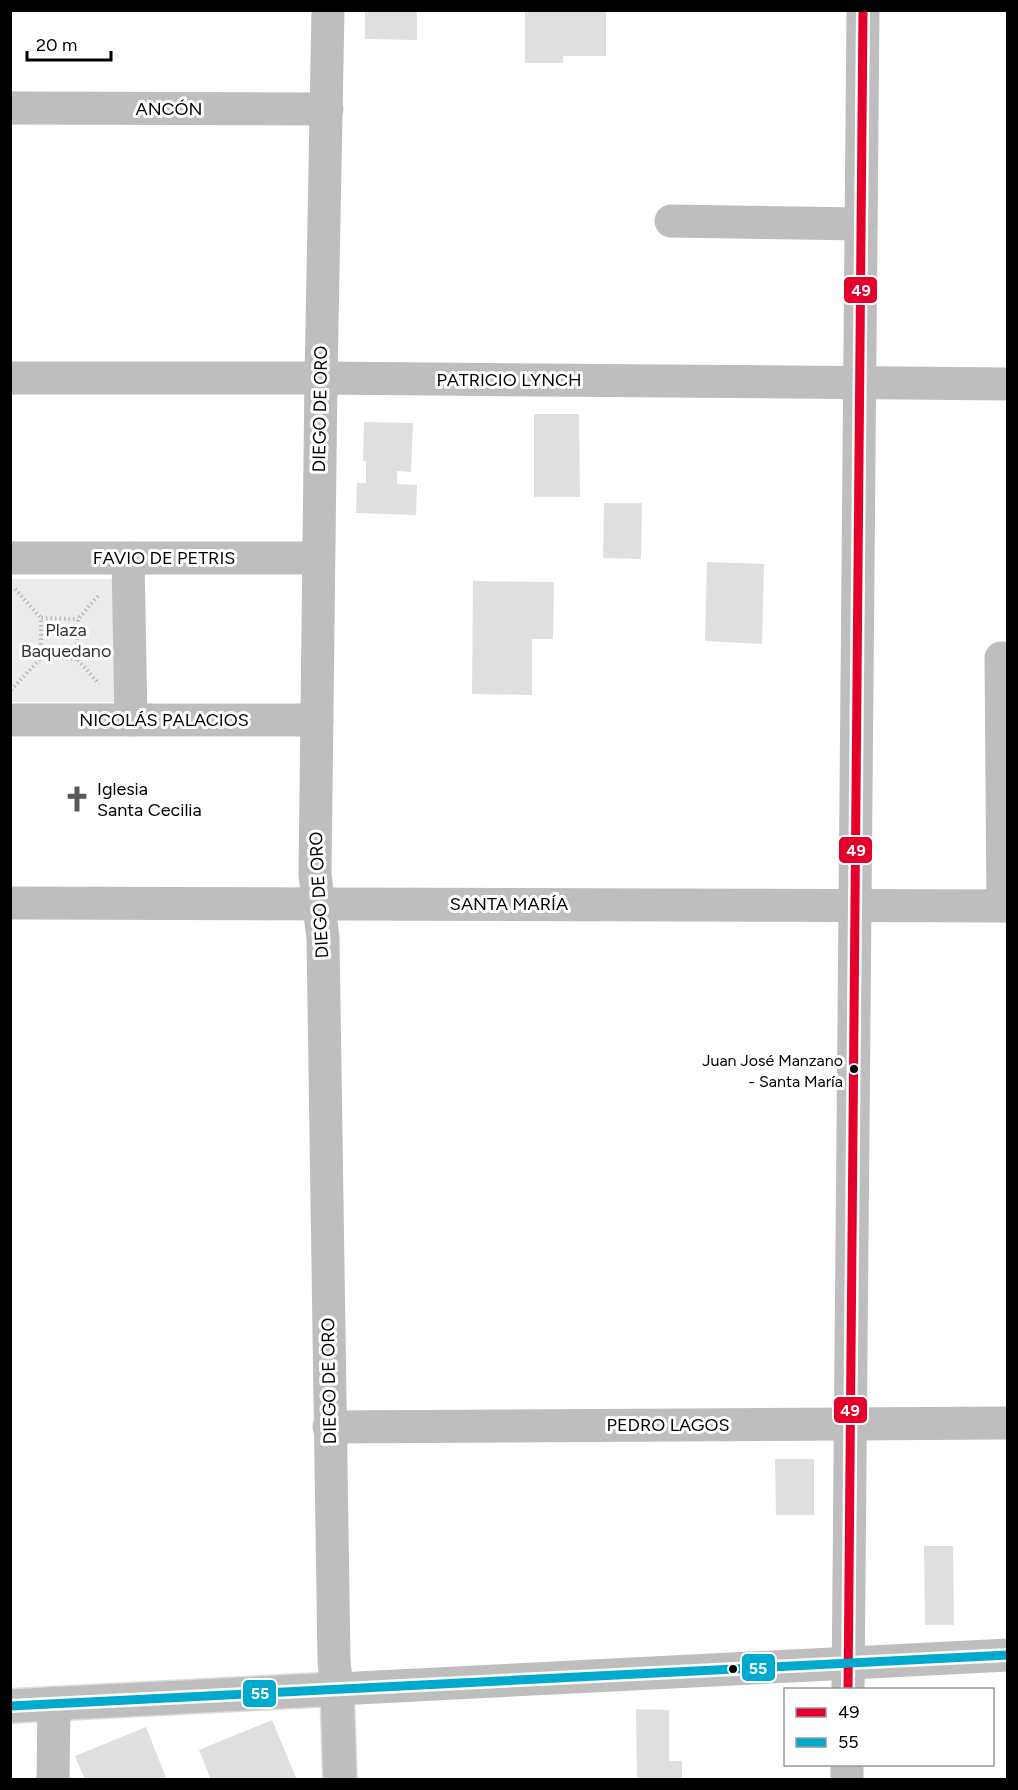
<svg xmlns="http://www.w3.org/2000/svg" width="1018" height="1790" font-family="Figtree,sans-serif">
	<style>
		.green { fill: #ececec }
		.building { fill: #dfdfdf }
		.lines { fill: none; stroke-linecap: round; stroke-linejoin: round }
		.major-casing { stroke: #dbdbdb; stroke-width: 36 }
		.path { stroke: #b9b9b9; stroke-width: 4; stroke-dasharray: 1.5 3; stroke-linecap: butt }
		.minor { stroke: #bebebe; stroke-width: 33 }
		.major { stroke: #bebebe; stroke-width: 33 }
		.bus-1-casing { stroke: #fff; stroke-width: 14 }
		.bus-2-casing { stroke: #fff; stroke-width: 14 }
		.bus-1 { stroke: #e4002b; stroke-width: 9 }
		.bus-2 { stroke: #00a9ce; stroke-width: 9 }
		.bus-dot { fill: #000; stroke: #fff; stroke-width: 2 }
		.labels { text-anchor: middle; stroke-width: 6; stroke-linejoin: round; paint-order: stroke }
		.bus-label { font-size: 16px; fill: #000; stroke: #fff; text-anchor: end }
		.street-label { font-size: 18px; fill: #000; stroke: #fff }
		.park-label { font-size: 18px; fill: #333; stroke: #fff }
		.poi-label { font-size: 18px; fill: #000; stroke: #fff; text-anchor: start }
		.line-badge { stroke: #fff; stroke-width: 2 }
		.badge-label { font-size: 16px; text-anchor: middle; font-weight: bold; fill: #fff }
	</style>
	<rect width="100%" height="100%" fill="#fff"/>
	<rect class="green" x="11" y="579" width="111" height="123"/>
	<g class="building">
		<polygon points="365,10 417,10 417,40 365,39"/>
		<polygon points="525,10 606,10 606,56 563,56 563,63 525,63"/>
		<polygon points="534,414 579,414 580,497 534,497"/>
		<polygon points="364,422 413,423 411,472 397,471 397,484 417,485 416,515 356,513 357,483 366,483 366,461 363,461"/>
		<polygon points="604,503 642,503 641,559 603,558"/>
		<polygon points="707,562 764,564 762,644 705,641"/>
		<polygon points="473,581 554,582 553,639 532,639 532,695 472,694"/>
		<polygon points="775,1459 814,1459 814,1515 776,1515"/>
		<polygon points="924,1546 953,1546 954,1625 925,1625"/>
		<polygon points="636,1709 669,1710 669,1761 682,1761 682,1780 637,1780"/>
		<polygon points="272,1720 297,1780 211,1780 199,1750"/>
		<polygon points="146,1727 167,1780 85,1780 75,1756"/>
	</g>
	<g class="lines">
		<g class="major-casing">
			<polyline id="major" points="10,1706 337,1689 340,1780"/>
		</g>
		<g class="path">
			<polyline points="15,589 41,618"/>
			<polyline points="98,596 78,619 77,659 99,684"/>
			<polyline points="77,659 41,658 41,618 78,619"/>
			<polyline points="11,690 41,658"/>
		</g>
		<g class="minor">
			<polyline points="328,10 321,378 315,875 323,938 334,1661 337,1689 1008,1655"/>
			<polyline points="10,108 327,109"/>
			<polyline points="671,221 861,224"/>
			<polyline points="10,378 321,378 1008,384"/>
			<polyline points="10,558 318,558"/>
			<polyline points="128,558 131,720"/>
			<polyline points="1001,658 1003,906"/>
			<polyline points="10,720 317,720"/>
			<polyline points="10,903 1008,906"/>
			<polyline points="329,1427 1008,1423"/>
			<polyline points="848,1690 863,10"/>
			<polyline points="53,1780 54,1703"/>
			<polyline points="847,1780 847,1764"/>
		</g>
		<use href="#major" class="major"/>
		<g class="bus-1-casing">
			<polyline id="bus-1" points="848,1690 863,10"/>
		</g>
		<g class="bus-2-casing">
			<polyline id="bus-2" points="10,1706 1008,1655"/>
		</g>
		<use href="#bus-1" class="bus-1"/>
		<use href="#bus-2" class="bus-2"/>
	</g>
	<defs>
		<g id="church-bare" transform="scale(2.07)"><path d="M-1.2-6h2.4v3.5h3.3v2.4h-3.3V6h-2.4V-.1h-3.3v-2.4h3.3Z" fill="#595959" stroke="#fff" stroke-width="2.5" paint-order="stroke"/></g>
	</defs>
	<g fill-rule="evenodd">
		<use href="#church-bare" x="77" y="799"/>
	</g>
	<g class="bus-dot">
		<circle cx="854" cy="1069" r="5"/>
		<circle cx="733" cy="1669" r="5"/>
	</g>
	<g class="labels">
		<g class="bus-label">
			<text x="843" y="1066">Juan José Manzano<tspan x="843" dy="21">- Santa María</tspan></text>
		</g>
		<g class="street-label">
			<text x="169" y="115">ANCÓN</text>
			<text x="509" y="386">PATRICIO LYNCH</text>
			<text transform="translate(320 409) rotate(-89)" y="6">DIEGO DE ORO</text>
			<text x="164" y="564">FAVIO DE PETRIS</text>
			<text x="164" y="726">NICOLÁS PALACIOS</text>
			<text transform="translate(319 895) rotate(-93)" y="6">DIEGO DE ORO</text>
			<text x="509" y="910">SANTA MARÍA</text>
			<text transform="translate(329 1381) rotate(-91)" y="6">DIEGO DE ORO</text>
			<text x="668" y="1431">PEDRO LAGOS</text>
		</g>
		<g class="park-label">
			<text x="66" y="636">Plaza<tspan x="66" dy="21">Baquedano</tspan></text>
		</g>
		<g class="poi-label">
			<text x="97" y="795">Iglesia<tspan x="97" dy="21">Santa Cecilia</tspan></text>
		</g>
	</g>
	<g class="line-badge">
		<rect x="843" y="276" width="35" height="28" rx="6" fill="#e4002b"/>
		<rect x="838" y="836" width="35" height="28" rx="6" fill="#e4002b"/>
		<rect x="833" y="1396" width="35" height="28" rx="6" fill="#e4002b"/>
		<rect x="741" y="1653" width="35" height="29" rx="6" fill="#00a9ce"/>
		<rect x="242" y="1679" width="35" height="29" rx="6" fill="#00a9ce"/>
	</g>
	<g class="badge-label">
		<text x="861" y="296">49</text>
		<text x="856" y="856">49</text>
		<text x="850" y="1416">49</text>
		<text x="758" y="1674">55</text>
		<text x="260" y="1699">55</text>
	</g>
	<rect width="1018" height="1790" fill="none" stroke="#000000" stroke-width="24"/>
	<rect x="784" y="1688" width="210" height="78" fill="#ffffff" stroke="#999999" stroke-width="1.5"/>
	<rect x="796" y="1708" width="30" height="9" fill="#e4002b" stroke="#999999" stroke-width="1.5"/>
	<text x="838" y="1718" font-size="18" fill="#000000">49</text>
	<rect x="796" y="1738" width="30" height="9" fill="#00a9ce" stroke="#999999" stroke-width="1.5"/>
	<text x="838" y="1748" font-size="18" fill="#000000">55</text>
	<path d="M27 51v9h84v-9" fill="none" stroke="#000000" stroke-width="3"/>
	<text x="36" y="51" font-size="18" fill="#000000" stroke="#ffffff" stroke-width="4.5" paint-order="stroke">20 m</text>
</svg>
